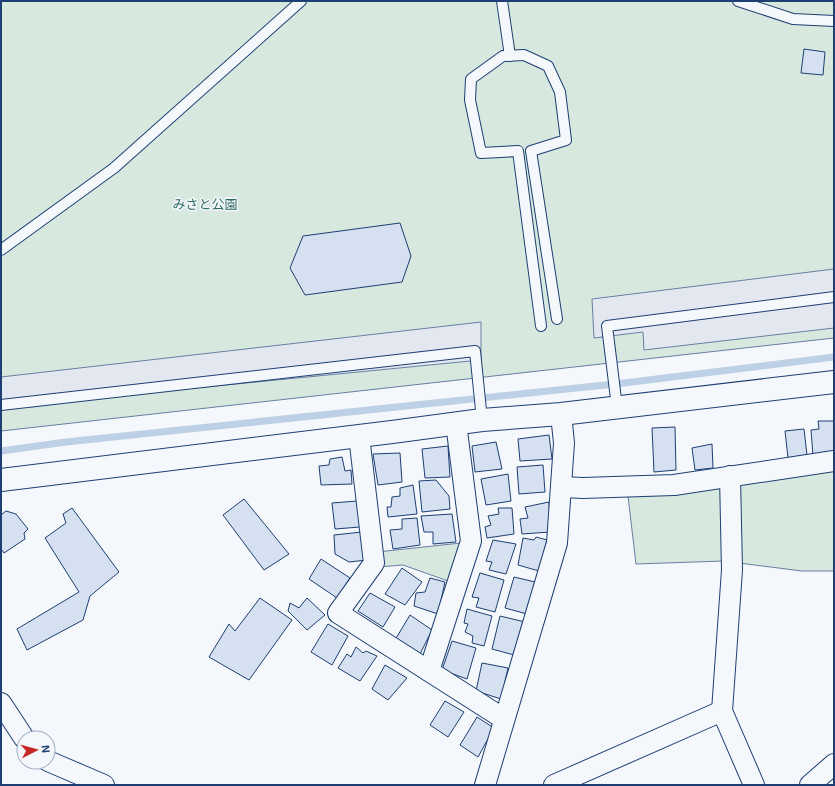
<svg xmlns="http://www.w3.org/2000/svg" width="835" height="786" font-family="'Exo 2','Noto Sans JP',sans-serif">
	<style>
		.green { fill: #d7e8df; stroke: #687fa3 }
		.parking { fill: #e3e8f0; stroke: #687fa3 }
		.lines { fill: none; stroke-linecap: round; stroke-linejoin: round }
		.stream { stroke: #bed0e5; stroke-width: 7 }
		.building { fill: #d5e0f0; stroke: #1d3f73 }
		.service-casing { stroke: #1d3f73; stroke-width: 12 }
		.minor-casing { stroke: #1d3f73; stroke-width: 22 }
		.tertiary-casing { stroke: #1d3f73; stroke-width: 24 }
		.service { stroke: #f4f7fb; stroke-width: 10 }
		.minor { stroke: #f4f7fb; stroke-width: 20 }
		.tertiary { stroke: #f4f7fb; stroke-width: 22 }
		.labels { text-anchor: middle; stroke-width: 3; stroke-linejoin: round; paint-order: stroke }
		.park-label { font-size: 13px; fill: #2c6c60; stroke: #f4f7fb }
	</style>
	<rect width="100%" height="100%" fill="#f4f7fb"/>
	<g class="green">
		<polygon points="1,1 834,1 834,338 1,431"/>
		<polygon points="834,467 834,571 802,571 723,561 636,564 628,496"/>
		<polygon points="461,543 451,582 403,565 378,567 377,552"/>
	</g>
	<g class="parking">
		<polygon points="834,269 834,328 644,350 643,332 594,338 592,299"/>
		<polygon points="481,322 481,360 1,407 1,377"/>
	</g>
	<g class="lines">
		<polyline class="stream" points="1,451 66,442 624,383 834,357"/>
	</g>
	<g class="building">
		<polygon points="804,49 825,52 823,75 801,73"/>
		<polygon points="400,223 411,256 402,282 305,295 290,268 303,236"/>
		<polygon points="818,421 834,421 834,451 813,456 811,430 819,429"/>
		<polygon points="675,427 676,470 654,472 652,428"/>
		<polygon points="804,429 807,455 788,458 785,431"/>
		<polygon points="549,435 552,459 520,461 518,439"/>
		<polygon points="496,442 502,469 475,472 472,446"/>
		<polygon points="712,444 713,468 695,470 692,448"/>
		<polygon points="448,446 450,477 425,478 422,449"/>
		<polygon points="400,453 402,482 378,485 373,454"/>
		<polygon points="342,457 345,471 351,470 352,484 321,485 319,466 329,465 330,459"/>
		<polygon points="543,465 545,492 519,494 517,467"/>
		<polygon points="508,474 511,501 486,505 481,479"/>
		<polygon points="436,480 449,496 450,509 422,512 419,481"/>
		<polygon points="413,485 417,514 388,517 387,507 391,507 392,497 400,496 400,488"/>
		<polygon points="244,499 289,554 264,570 223,515"/>
		<polygon points="357,501 360,527 335,529 332,503"/>
		<polygon points="549,502 550,532 522,534 520,519 528,518 525,507"/>
		<polygon points="72,508 119,572 90,596 83,620 27,650 17,629 79,592 45,538 66,523 63,514"/>
		<polygon points="498,508 512,508 514,534 487,538 485,527 491,525 488,516 499,514"/>
		<polygon points="6,511 16,514 28,529 24,533 25,539 4,553 1,549 1,515"/>
		<polygon points="452,514 456,542 433,544 433,532 424,532 421,516"/>
		<polygon points="417,518 420,545 393,549 390,530 402,529 402,519"/>
		<polygon points="362,532 367,560 349,562 335,554 334,535"/>
		<polygon points="536,537 547,540 539,571 518,565 523,538 534,540"/>
		<polygon points="493,540 516,544 506,574 489,570 492,562 486,561"/>
		<polygon points="321,559 350,578 337,598 309,579"/>
		<polygon points="402,568 422,582 405,605 385,594"/>
		<polygon points="480,573 504,580 495,612 476,607 479,598 472,597"/>
		<polygon points="514,577 535,582 527,614 505,608"/>
		<polygon points="430,578 445,582 438,614 414,606 416,593 425,592"/>
		<polygon points="370,593 395,607 383,627 358,611"/>
		<polygon points="260,598 292,620 249,680 209,657 229,624 235,631"/>
		<polygon points="307,598 325,615 307,630 288,611 290,603 299,608"/>
		<polygon points="467,609 492,616 484,646 472,643 473,636 465,632 468,624 464,623"/>
		<polygon points="410,615 432,630 419,656 395,640"/>
		<polygon points="500,616 525,622 514,655 492,649"/>
		<polygon points="328,624 348,636 332,665 311,652"/>
		<polygon points="452,641 476,648 467,679 442,670"/>
		<polygon points="356,647 363,653 366,651 377,656 360,681 338,668 347,654 351,657"/>
		<polygon points="482,663 508,668 501,699 476,691"/>
		<polygon points="385,665 407,678 388,700 372,689"/>
		<polygon points="445,701 464,712 448,737 430,725"/>
		<polygon points="477,717 494,728 478,757 460,745"/>
	</g>
	<g class="lines">
		<g class="service-casing">
			<g id="service">
				<polyline points="502,1 510,56"/>
				<polyline points="738,1 793,19 834,21"/>
				<polyline points="1,250 114,168 301,1"/>
				<polyline points="541,326 518,151 481,153 470,100 471,79 503,56 524,55 548,66 560,92 566,140 531,151 557,319"/>
				<polyline points="1,405 475,351 482,420"/>
				<polyline points="617,407 607,326 834,297"/>
			</g>
		</g>
		<g class="minor-casing">
			<g id="minor">
				<polyline points="359,436 374,563 338,613 504,719"/>
				<polyline points="562,487 583,488 674,485 834,461"/>
				<polyline points="429,671 471,541 456,423"/>
				<polyline points="1,703 24,738"/>
				<polyline points="722,711 732,570 730,476"/>
				<polyline points="48,761 104,785"/>
				<polyline points="485,785 557,543 564,443 561,414"/>
				<polyline points="554,785 722,711 754,785"/>
				<polyline points="810,785 834,764"/>
			</g>
		</g>
		<g class="tertiary-casing">
			<polyline id="tertiary" points="1,480 392,432 482,420 561,414 834,382"/>
		</g>
		<use href="#service" class="service"/>
		<use href="#minor" class="minor"/>
		<use href="#tertiary" class="tertiary"/>
	</g>
	<g class="labels">
		<g class="park-label">
			<text x="205" y="209">みさと公園</text>
		</g>
	</g>
	<rect width="835" height="786" fill="none" stroke="#1d3f73" stroke-width="4"/>
	<g transform="translate(36 750) rotate(84)"><circle r="19" fill="#f4f7fb" stroke="#9eadc5"/>
	<path d="M0-3L7 15L0 10L-7 15Z" fill="#c62828"/>
	<text y="-6" font-size="11" font-weight="bold" text-anchor="middle" fill="#1d3f73">N</text>
	</g>
</svg>
